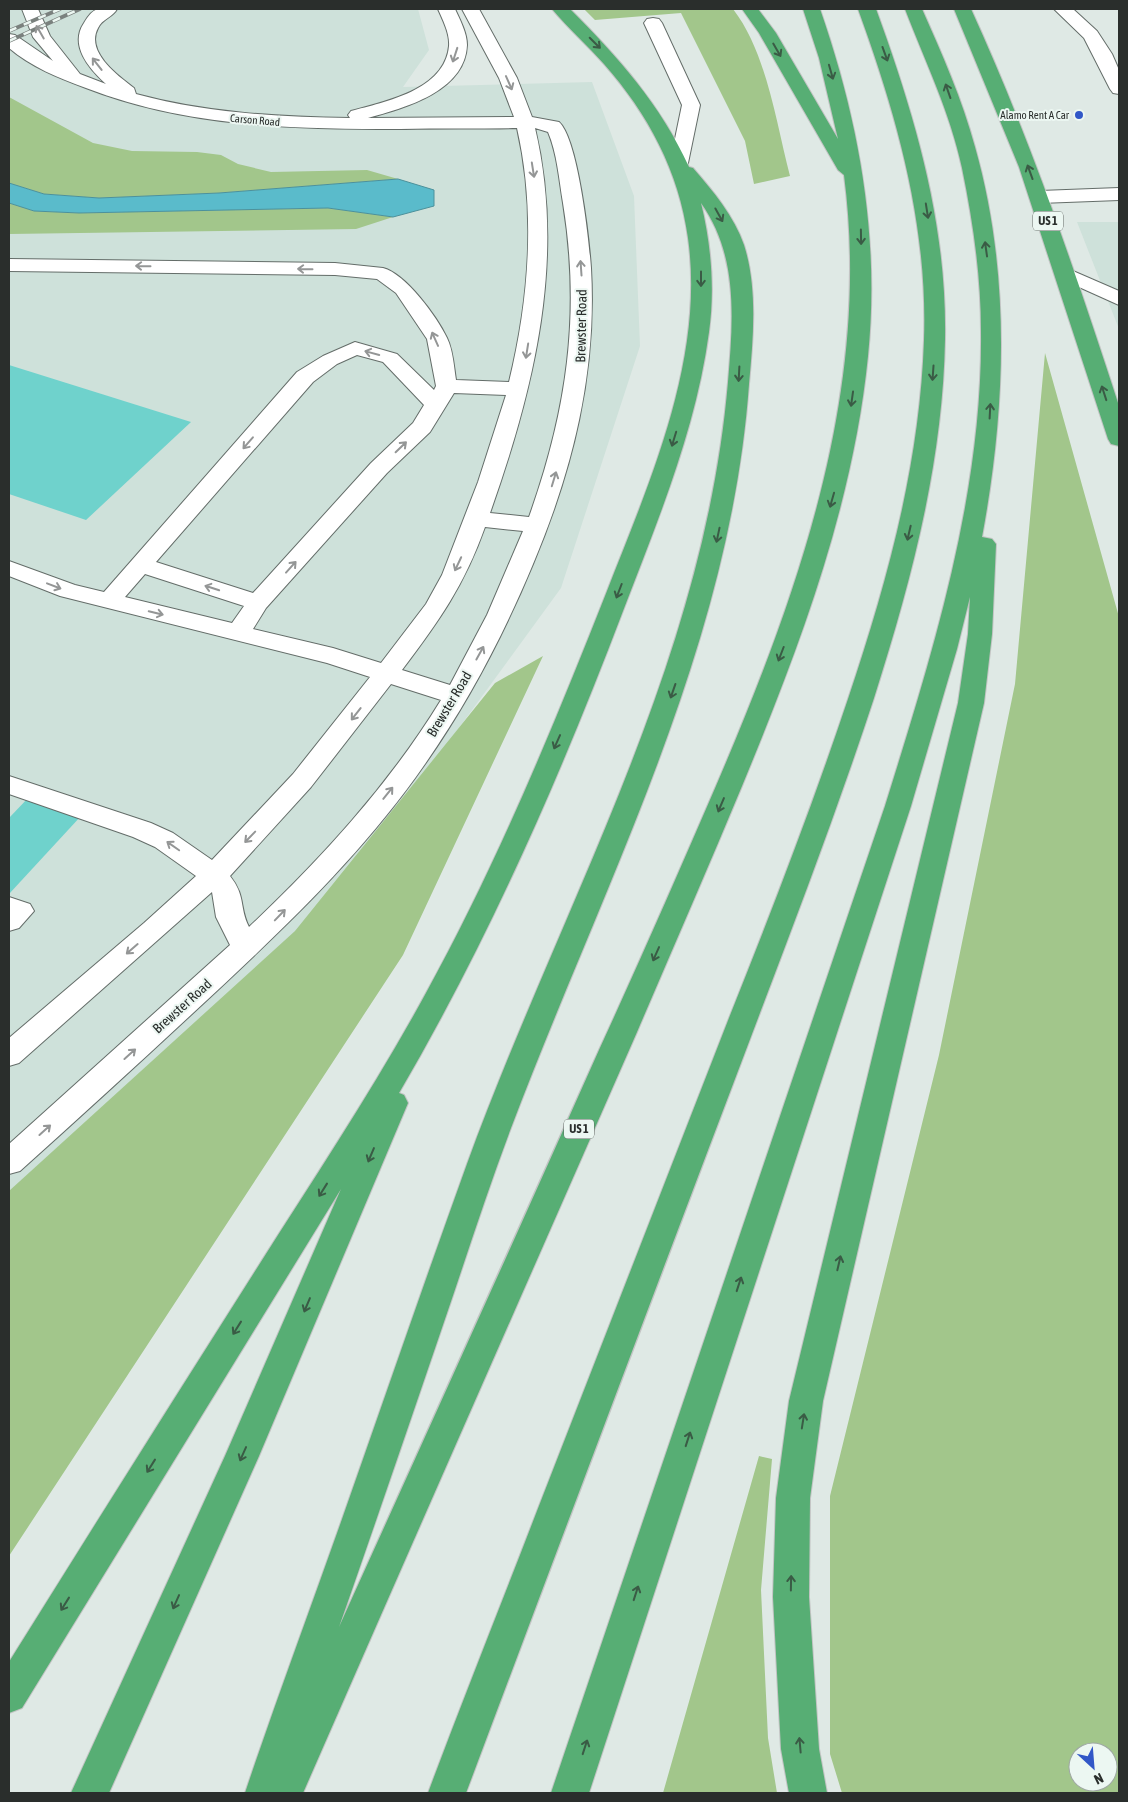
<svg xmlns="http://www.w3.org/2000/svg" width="1128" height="1802" font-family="'Asap Condensed',sans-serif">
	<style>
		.built { fill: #cee1da }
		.green { fill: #a2c68b; fill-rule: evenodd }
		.water { fill: #5abbcb; stroke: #4c919b }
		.building { fill: #6fd2cc }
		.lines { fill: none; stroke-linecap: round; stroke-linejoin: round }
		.minor-casing { stroke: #646d69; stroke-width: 2 }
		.highway-casing { stroke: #c3c4c4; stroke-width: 2 }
		.minor { fill: #fff; fill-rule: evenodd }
		.highway { fill: #57ae74; fill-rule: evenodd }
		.rail-casing { stroke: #7a817e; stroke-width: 4 }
		.rail { stroke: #ecf7f2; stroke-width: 2.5; stroke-dasharray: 8; stroke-linecap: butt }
		.oneway { stroke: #949696 }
		.oneway2 { stroke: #3a5b45 }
		.poi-dot { fill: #3157c7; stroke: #ecf7f2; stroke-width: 2 }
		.labels { text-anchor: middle; stroke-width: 4; stroke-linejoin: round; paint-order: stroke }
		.far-poi-label { font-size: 11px; fill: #2a2e2c; stroke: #ecf7f2; text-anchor: end }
		.far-street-label { font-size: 11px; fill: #2a2e2c; stroke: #ecf7f2 }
		.shield { fill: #ecf7f2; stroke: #646a67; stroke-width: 1 }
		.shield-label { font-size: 12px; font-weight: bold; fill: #2a2e2c }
		.street-label { font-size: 14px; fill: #2a2e2c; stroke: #ecf7f2 }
	</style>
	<rect width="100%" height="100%" fill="#dfe9e5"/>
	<g class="built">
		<polygon points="9,9 418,9 429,50 403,87 592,82 634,196 640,346 561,588 302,943 9,1212"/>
		<polygon points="1077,222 1119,222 1119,330 1119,329"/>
	</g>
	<g class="green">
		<path d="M584,9H733C767,53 776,123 790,176L754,184L745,141L681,13L595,20Z"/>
		<polygon points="9,97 93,143 132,151 197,152 221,155 238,164 271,172 367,170 398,179 219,193 99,198 44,194 9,183"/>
		<polygon points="9,203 34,211 79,213 328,208 393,217 356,229 9,234"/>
		<path d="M1045,353L1119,617V1793H842L830,1754V1496L939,1055L1015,684ZM1078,1752H1108V1782H1078Z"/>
		<polygon points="543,656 403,955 9,1556 9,1191 295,931 495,683"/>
		<polygon points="759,1456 772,1459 761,1590 768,1738 777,1793 663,1793"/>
	</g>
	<polygon class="water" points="398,179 434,190 434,206 393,217 328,208 79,213 34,211 9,203 9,183 44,194 99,198 219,193"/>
	<g class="building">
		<polygon points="9,365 191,422 86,520 9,494"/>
		<polygon points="30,796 81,816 9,894 9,818"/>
	</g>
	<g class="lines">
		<g class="minor-casing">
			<g id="minor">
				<path d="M22,9H38L50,36L80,74L106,84C89,69 69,45 84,23C87,18 91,11 98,9C103,7 112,9 117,9C113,17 102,19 98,28C85,52 118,76 134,88L136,94C206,113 278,117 350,118L348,115L351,111C385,102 445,90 449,46C450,34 443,20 438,9H455C460,20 467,33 467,45C465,92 404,108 368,118L514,117L499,78L462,9H479L517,78L532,117L559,122C578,139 589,240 591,268C597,372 573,469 533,564C504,634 469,701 425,764C360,858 276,936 193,1013C136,1066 78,1119 20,1171L9,1174V1144L230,945L216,917L212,892L19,1063L9,1066V1038L144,923L196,876L155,847L133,837L9,794V776L151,823L173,833L212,860L293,774L370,677L327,663L60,596L9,576V561L75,585L104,592L297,372L323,356L355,342L397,354L434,390L436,386L427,339L396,293L377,279L335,275L9,271V259L335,263L383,268C406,274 437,317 447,338C453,350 454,367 456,380L509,382C529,300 536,211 517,128C478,129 439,128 400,129C293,129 186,127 86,88C59,78 31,67 9,48V34L15,35L53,61L33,37ZM535,128L548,132C557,153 559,179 563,203C581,314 567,411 529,517L490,513C534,389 566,259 535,128ZM357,355L383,362L424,405L413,423L371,463L253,593L156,562L313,382L337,364ZM454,393L506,395L478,482L442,575L426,604L381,663L333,648L253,629L266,608L387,473L430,432ZM485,527L523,531L487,615L450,685L402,670C439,621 464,586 485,527ZM145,574L244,606L232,623L125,597ZM391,684L441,700C389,785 321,859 249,927C239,907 246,896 230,876L311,787Z"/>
				<polygon points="1054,9 1073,9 1097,31 1112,54 1119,70 1119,94 1113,93 1110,89 1084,38"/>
				<polygon points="653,18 659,19 662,23 700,105 688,163 686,167 672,167 670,163 682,105 644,23 647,19"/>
				<polygon points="1119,188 1119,200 1040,203 1033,201 1030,197 1033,193 1040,191"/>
				<polygon points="1066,268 1119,291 1119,305 1059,278 1056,274 1059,270"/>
				<polygon points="9,897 30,904 34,911 19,928 9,931"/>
			</g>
		</g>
		<g class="highway-casing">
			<g id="highway">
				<path d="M552,9H570C618,57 661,105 689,167L693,168C713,191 734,216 744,245C758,289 753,340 749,384C730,649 603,884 511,1128C487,1191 467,1255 445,1319C410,1422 375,1524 339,1627C426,1435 513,1243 599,1050C639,963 678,874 716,786C799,592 872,389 844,175L838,170L759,33L742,9H758L776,33L838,139L819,58L803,9H820C859,121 880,237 868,356C853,506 799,648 742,786C708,868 672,950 637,1032C526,1285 414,1539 303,1793H245C275,1703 309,1613 341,1522C383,1403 424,1283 467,1164C562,903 704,665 728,382C733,321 739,256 701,203C711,244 715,289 709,332C696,429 658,520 623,611C560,777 489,939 399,1093L404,1095L408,1103L259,1456L109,1793H71L225,1456L341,1189L22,1708L9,1713V1662C92,1529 175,1397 259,1265C316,1175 375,1087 426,993C497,864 553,728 607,591C650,481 705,359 688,238C679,171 648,114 604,64C587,45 568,28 552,9Z"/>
				<path d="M858,9H876C915,116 947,224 945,339C943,462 911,582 874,698C837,811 794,923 752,1034C656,1287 561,1540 466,1793H428C463,1699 501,1605 537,1511C601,1347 665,1182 729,1018C771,913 812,807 848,699C887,583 920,464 924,340C928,225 897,116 858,9Z"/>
				<path d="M905,9H922C942,54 962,99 975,147C1011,274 1006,408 982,537L992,539L996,544L992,634L984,703L823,1401L810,1498L809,1597L819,1749L827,1793H789L781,1749L773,1597L776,1498L789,1401L958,703L968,634L970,597L957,649L911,806L589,1793H551L885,806C933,652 983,494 981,331C981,276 973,221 962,168C950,112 925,61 905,9Z"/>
				<path d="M954,9H971C1030,138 1075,271 1119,406V446L1111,444L1108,439L1019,167Z"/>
			</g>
		</g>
		<use href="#minor" class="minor"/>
		<use href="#highway" class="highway"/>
		<g class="rail-casing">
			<g id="rail">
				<polyline points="9,31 60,9"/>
				<polyline points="9,41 80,9"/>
			</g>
		</g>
		<use href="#rail" class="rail"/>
	</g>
	<defs><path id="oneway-shaft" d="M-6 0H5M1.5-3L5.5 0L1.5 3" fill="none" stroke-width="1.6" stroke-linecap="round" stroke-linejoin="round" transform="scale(1.25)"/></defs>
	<g class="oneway">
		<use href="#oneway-shaft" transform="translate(40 32) rotate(-120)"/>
		<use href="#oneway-shaft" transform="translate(455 55) rotate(108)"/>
		<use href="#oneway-shaft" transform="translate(97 64) rotate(-128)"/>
		<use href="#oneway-shaft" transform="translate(509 83) rotate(66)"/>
		<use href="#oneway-shaft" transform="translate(533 170) rotate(81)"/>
		<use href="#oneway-shaft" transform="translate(143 266) rotate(-179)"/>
		<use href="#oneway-shaft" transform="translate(581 268) rotate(-94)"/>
		<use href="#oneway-shaft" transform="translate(305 269) rotate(-179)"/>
		<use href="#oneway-shaft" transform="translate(435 339) rotate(-114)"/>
		<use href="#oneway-shaft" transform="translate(527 351) rotate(99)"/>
		<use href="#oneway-shaft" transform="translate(372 353) rotate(-165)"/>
		<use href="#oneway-shaft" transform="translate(248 443) rotate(131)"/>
		<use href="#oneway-shaft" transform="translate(401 447) rotate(-44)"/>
		<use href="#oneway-shaft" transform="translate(554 479) rotate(-73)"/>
		<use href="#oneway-shaft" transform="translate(458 564) rotate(115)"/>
		<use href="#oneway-shaft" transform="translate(291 567) rotate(-48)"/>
		<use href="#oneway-shaft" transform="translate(54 586) rotate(21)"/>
		<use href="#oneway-shaft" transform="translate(212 588) rotate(-162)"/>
		<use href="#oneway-shaft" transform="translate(156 613) rotate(14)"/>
		<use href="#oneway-shaft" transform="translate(480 653) rotate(-61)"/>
		<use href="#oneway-shaft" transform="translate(356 714) rotate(128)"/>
		<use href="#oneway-shaft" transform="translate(388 793) rotate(-51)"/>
		<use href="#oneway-shaft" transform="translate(250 837) rotate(134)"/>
		<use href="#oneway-shaft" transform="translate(173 846) rotate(-145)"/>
		<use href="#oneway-shaft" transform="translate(280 915) rotate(-46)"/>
		<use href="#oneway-shaft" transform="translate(132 949) rotate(139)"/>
		<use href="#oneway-shaft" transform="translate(130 1054) rotate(-42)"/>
		<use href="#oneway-shaft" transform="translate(45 1130) rotate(-42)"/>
	</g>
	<g class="oneway2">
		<use href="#oneway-shaft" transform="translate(595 43) rotate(45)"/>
		<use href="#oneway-shaft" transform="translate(777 50) rotate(60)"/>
		<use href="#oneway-shaft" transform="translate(885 54) rotate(70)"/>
		<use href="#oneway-shaft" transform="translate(831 72) rotate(74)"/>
		<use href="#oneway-shaft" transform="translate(948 91) rotate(-109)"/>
		<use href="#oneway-shaft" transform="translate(1030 172) rotate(-110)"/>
		<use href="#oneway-shaft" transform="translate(927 211) rotate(81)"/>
		<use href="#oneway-shaft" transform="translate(719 215) rotate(61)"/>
		<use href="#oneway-shaft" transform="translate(861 237) rotate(89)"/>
		<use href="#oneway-shaft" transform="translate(986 249) rotate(-98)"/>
		<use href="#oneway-shaft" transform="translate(701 279) rotate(90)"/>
		<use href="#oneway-shaft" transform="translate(933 373) rotate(94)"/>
		<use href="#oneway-shaft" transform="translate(739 374) rotate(93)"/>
		<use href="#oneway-shaft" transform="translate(1104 393) rotate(-108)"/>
		<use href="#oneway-shaft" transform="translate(852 399) rotate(98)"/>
		<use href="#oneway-shaft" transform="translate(990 411) rotate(-87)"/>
		<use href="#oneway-shaft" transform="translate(674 439) rotate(107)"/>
		<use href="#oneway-shaft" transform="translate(832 500) rotate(106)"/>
		<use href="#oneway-shaft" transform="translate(909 533) rotate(103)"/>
		<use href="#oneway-shaft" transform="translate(718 535) rotate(102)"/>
		<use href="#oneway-shaft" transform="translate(619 591) rotate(111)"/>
		<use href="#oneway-shaft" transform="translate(781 654) rotate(111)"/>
		<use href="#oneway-shaft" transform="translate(673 691) rotate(109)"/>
		<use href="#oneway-shaft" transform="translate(557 742) rotate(114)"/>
		<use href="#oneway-shaft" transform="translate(721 805) rotate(113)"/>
		<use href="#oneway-shaft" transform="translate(656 954) rotate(114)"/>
		<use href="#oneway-shaft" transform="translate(371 1155) rotate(113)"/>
		<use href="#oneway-shaft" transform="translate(323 1190) rotate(122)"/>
		<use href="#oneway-shaft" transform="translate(839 1263) rotate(-77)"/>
		<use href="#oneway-shaft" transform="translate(739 1284) rotate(-72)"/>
		<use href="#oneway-shaft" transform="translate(307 1305) rotate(113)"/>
		<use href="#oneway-shaft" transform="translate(237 1328) rotate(122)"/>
		<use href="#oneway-shaft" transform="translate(803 1421) rotate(-81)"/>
		<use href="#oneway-shaft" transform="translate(688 1439) rotate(-72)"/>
		<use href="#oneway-shaft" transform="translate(243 1454) rotate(114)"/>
		<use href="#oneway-shaft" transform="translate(151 1466) rotate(122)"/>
		<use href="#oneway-shaft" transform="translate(791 1583) rotate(-89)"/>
		<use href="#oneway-shaft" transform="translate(636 1593) rotate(-72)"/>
		<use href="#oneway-shaft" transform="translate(176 1602) rotate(114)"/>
		<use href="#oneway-shaft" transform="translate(65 1604) rotate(122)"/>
		<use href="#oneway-shaft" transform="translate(800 1745) rotate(-95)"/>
		<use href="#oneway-shaft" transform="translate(585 1747) rotate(-72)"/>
	</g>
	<circle class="poi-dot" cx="1079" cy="115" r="5"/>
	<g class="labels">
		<g class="far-poi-label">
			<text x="1069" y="119">Alamo Rent A Car</text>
		</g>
		<g class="far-street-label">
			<text transform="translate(255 120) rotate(5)" y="4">Carson Road</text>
		</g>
		<g class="shield">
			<rect x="1033" y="211.5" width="30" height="19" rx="4"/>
			<rect x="564" y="1119.5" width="30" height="19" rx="4"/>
		</g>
		<g class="shield-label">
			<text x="1048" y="225">US 1</text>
			<text x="579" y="1133">US 1</text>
		</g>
		<g class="street-label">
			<text transform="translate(581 326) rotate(-89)" y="5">Brewster Road</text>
			<text transform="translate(449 704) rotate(-59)" y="5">Brewster Road</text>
			<text transform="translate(182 1006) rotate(-42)" y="5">Brewster Road</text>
		</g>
	</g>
	<rect width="1128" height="1802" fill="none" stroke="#2a2e2c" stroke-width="20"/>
	<g transform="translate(1093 1767) rotate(154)"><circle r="24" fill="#ecf7f2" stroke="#9ea7a3"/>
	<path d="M0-4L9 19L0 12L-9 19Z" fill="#3157c7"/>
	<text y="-8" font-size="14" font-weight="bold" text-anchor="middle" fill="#2a2e2c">N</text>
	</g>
</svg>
